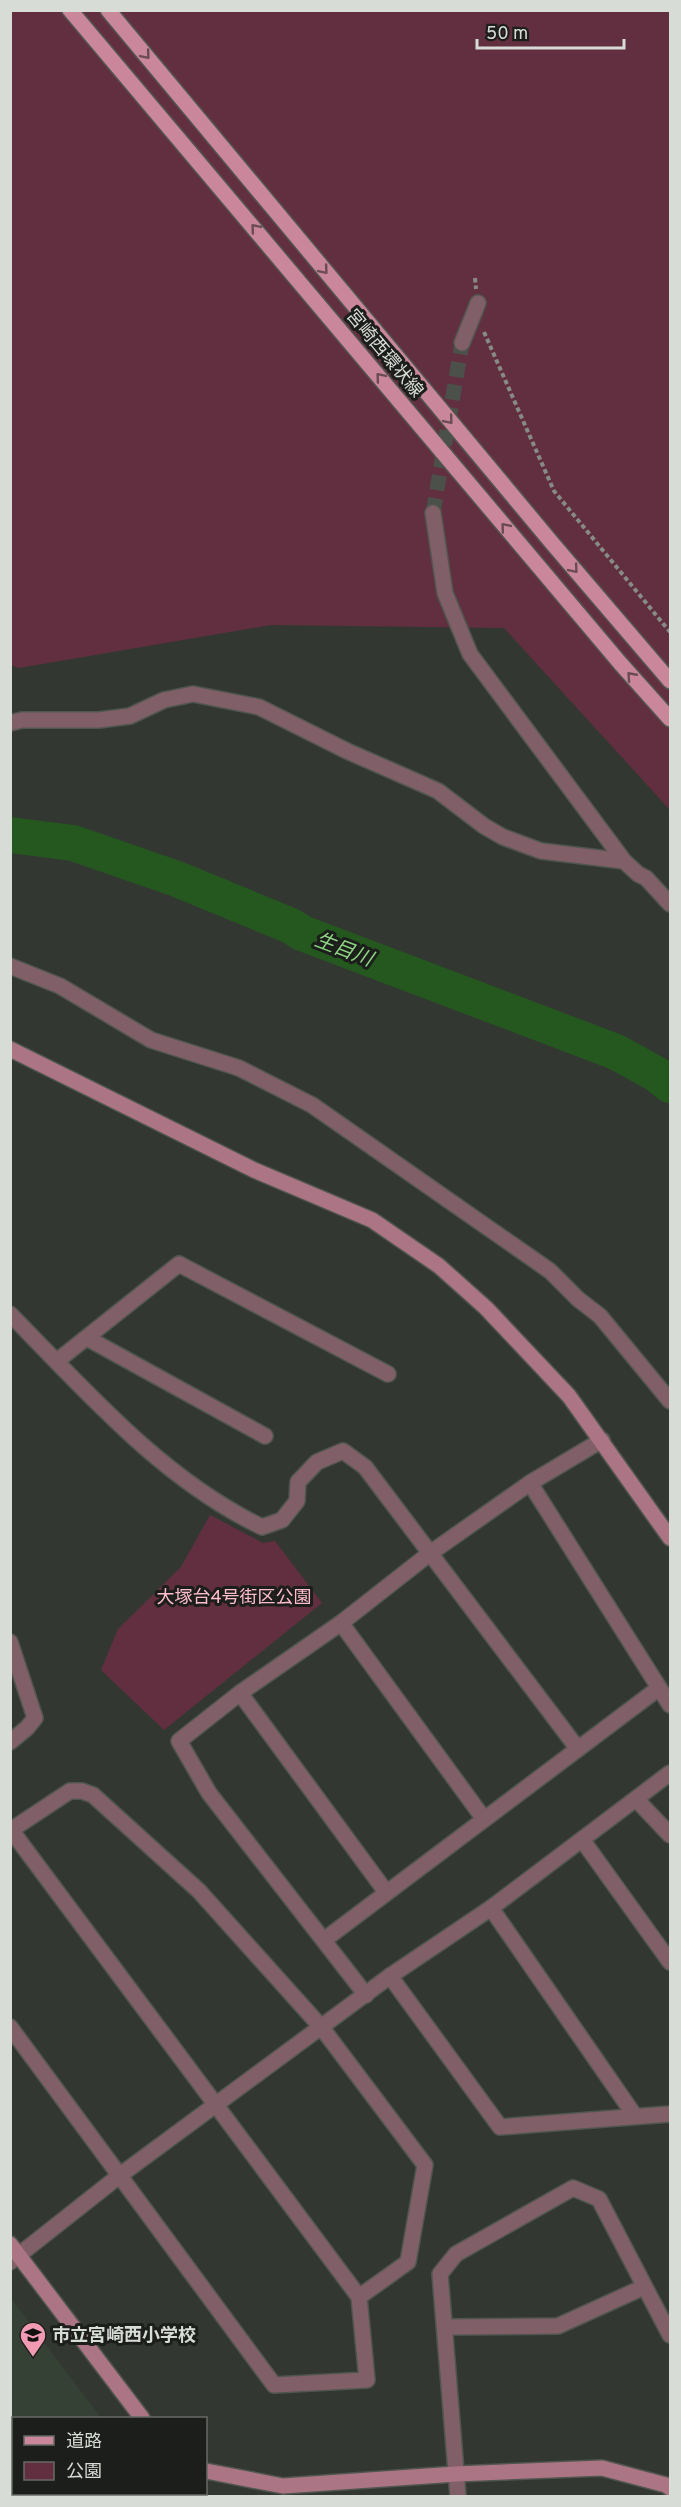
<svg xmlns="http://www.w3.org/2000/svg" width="681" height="2507" font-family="Overpass,'Noto Sans JP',sans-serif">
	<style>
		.built { fill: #364135 }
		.green { fill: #622f40 }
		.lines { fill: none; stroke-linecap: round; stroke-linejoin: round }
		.river { stroke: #25581f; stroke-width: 36 }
		.street-tunnel { stroke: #4b514a; stroke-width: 15; stroke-dasharray: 15 8; stroke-linecap: butt }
		.street-casing { stroke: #50564f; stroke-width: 18 }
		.secondary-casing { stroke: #50564f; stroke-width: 18 }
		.primary-casing { stroke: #50564f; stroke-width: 18 }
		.path { stroke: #868b85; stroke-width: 4; stroke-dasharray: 4.5 3; stroke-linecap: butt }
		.street { stroke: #815f69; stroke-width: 15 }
		.secondary { stroke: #ab7585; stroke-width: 15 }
		.primary { stroke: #ca869a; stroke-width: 15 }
		.oneway { stroke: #6a4d54 }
		.labels { text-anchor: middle; stroke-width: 6; stroke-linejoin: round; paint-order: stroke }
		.street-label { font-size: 18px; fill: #d8dcd7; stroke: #1c1e1b }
		.park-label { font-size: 18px; fill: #ffbccf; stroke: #1c1e1b }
		.poi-label { font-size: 18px; font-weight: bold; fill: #d8dcd7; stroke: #1c1e1b; text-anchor: start }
		.water-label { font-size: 20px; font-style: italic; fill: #8dd583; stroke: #1c1e1b }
	</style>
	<rect width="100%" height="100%" fill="#323831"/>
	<polygon class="built" points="10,2297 101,2418 14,2418 14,2494 173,2494 177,2496 11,2496"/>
	<g class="green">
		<polygon points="11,11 670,11 670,810 504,628 271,625 19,668 11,665"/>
		<polygon points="210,1515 263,1543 275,1541 322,1603 164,1730 101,1670 118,1629 181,1567"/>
	</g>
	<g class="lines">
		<polyline class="river" points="10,835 73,843 177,879 291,926 302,933 616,1052 656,1074 670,1085"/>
		<polyline class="street-tunnel" points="433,513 462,343"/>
		<g class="street-casing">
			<g id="street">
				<polyline points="462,343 478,303"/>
				<polyline points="433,513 445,593 470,654 624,861 638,874 646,878 670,904"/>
				<polyline points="10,723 22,720 99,720 130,716 164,700 193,694 259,707 347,751 438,791 484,826 503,837 541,851 624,861"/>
				<polyline points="10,966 60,986 151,1040 239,1068 312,1105 550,1271 578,1299 600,1316 670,1401"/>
				<path d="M10,1314C87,1392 162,1479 262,1527L282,1520L297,1501L298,1482L317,1462L343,1451L365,1467L578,1749"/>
				<polyline points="87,1338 265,1436"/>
				<polyline points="57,1361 179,1264 388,1374"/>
				<polyline points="530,1483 670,1705"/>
				<polyline points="341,1623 484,1819"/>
				<polyline points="10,1642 35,1718 27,1728 10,1742"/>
				<polyline points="240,1693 386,1892"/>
				<polyline points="636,1799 670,1835"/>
				<polyline points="583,1841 670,1962"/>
				<polyline points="491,1908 635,2116"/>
				<polyline points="324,1940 659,1688"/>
				<polyline points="390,1976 500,2127 670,2114"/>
				<polyline points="366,1995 209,1793 179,1741 240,1693 341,1623 429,1554 530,1483 602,1440"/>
				<polyline points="10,2027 274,2385 367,2380 359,2297 11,1830 70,1791 82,1791 93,1795 199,1891 322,2028 425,2165 408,2262 359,2297"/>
				<polyline points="10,2262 119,2176 390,1976 491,1908 670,1773"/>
				<polyline points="446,2327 558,2326 644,2287"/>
				<polyline points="458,2496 440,2274 456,2254 573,2188 599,2199 670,2335"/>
			</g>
		</g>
		<g class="secondary-casing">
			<g id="secondary">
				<polyline points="10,1049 254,1170 372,1220 439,1266 486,1308 569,1396 670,1538"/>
				<polyline points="10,2244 142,2418"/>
				<polyline points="206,2471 283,2486 456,2474 602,2468 666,2485 670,2488"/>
			</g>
		</g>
		<g class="primary-casing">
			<g id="primary">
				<polyline points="70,10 620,663 670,719"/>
				<polyline points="108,10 552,543 670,681"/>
			</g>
		</g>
		<g class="path">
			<polyline points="475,278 476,289"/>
			<polyline points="484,332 554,491 670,632"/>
		</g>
		<use href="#street" class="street"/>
		<use href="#secondary" class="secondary"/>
		<use href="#primary" class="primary"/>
	</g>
	<defs><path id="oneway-chevron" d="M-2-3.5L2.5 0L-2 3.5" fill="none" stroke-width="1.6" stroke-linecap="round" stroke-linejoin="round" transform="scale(1.5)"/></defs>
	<g class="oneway">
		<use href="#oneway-chevron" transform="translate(146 55) rotate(50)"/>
		<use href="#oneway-chevron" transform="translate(255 228) rotate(-130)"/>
		<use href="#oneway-chevron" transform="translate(324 270) rotate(50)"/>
		<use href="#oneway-chevron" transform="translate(380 377) rotate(-130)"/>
		<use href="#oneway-chevron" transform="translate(449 420) rotate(50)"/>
		<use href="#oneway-chevron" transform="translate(505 527) rotate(-130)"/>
		<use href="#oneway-chevron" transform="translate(574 569) rotate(50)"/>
		<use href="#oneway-chevron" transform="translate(631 676) rotate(-132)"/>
	</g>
	<defs>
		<g id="school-pin" transform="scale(1.35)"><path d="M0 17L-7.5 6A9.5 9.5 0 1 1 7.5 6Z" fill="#f09ab4" stroke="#1c1e1b"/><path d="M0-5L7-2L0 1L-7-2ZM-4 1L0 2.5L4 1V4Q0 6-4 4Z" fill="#111"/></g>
	</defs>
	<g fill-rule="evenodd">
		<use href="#school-pin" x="33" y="2335"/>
	</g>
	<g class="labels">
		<g class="street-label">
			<text transform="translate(385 353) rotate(50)" y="6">宮崎西環状線</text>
		</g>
		<g class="park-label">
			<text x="234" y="1603">大塚台4号街区公園</text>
		</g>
		<g class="poi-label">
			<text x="52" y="2341">市立宮崎西小学校</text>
		</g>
		<g class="water-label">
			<text transform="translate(344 949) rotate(21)" y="7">生目川</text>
		</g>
	</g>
	<rect width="681" height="2507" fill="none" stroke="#d8dcd7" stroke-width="24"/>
	<rect x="12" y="2417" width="195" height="78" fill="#1c1e1b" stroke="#676a66" stroke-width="1.5"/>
	<rect x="24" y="2436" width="30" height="9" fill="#ca869a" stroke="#676a66" stroke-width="1.5"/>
	<text x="66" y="2447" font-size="18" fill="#d8dcd7">道路</text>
	<rect x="24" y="2462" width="30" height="18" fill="#622f40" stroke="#676a66" stroke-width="1.5"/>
	<text x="66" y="2477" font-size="18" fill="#d8dcd7">公園</text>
	<path d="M477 39v9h147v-9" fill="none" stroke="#d8dcd7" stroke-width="3"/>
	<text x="486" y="39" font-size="18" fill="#d8dcd7" stroke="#1c1e1b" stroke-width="4.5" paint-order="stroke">50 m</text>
</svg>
